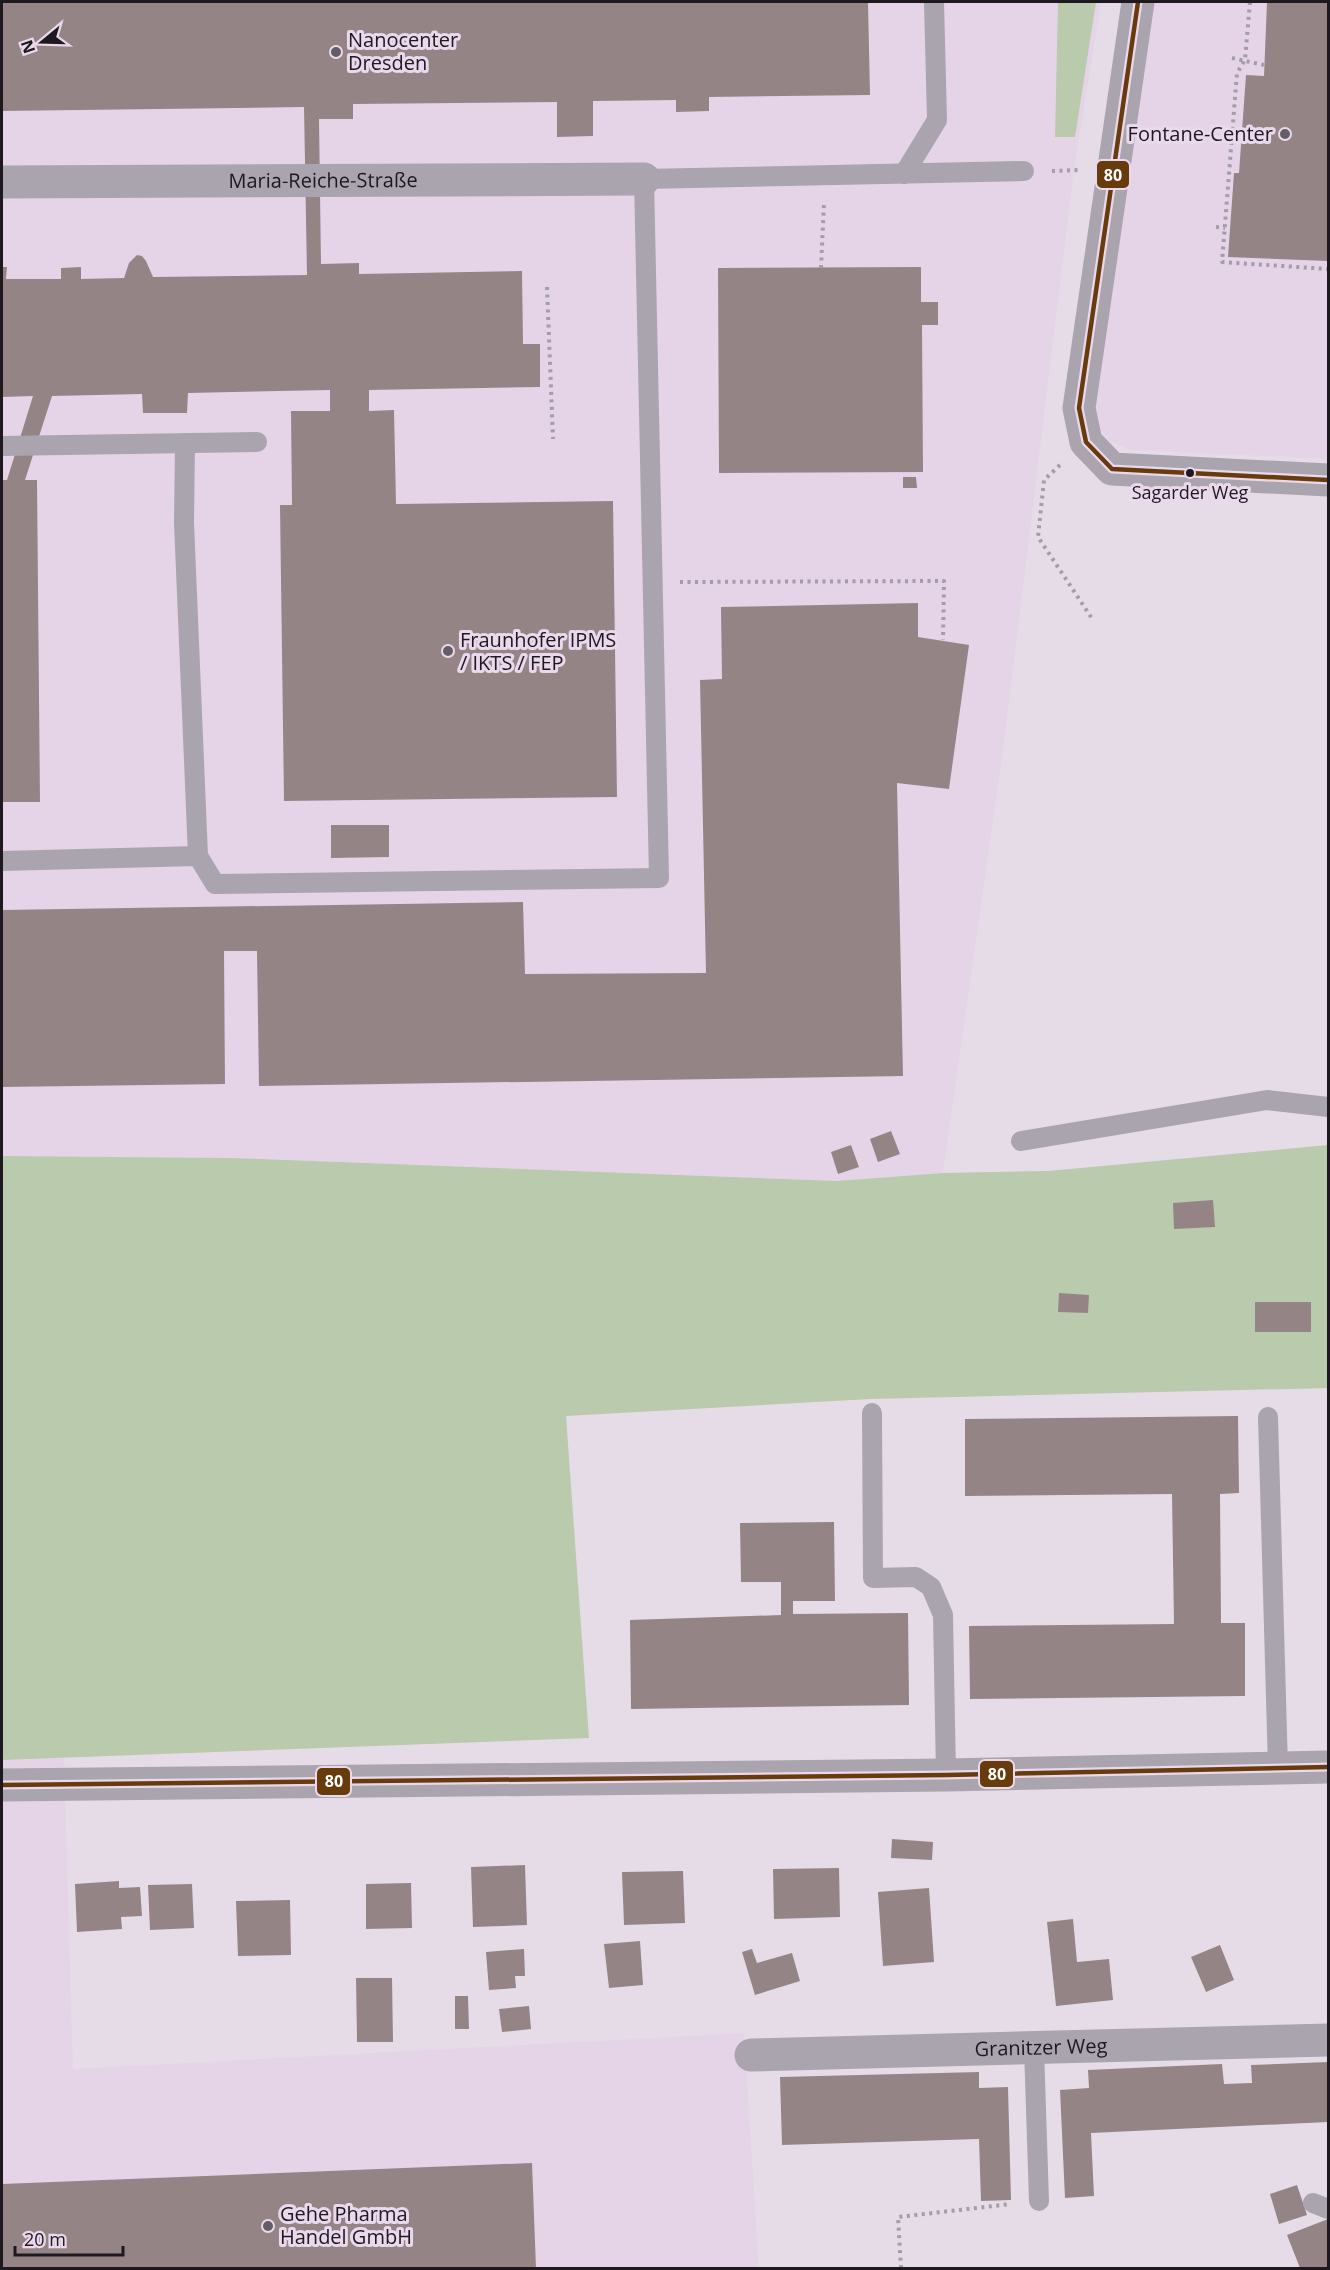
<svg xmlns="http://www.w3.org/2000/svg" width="1330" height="2270" font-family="'Open Sans',sans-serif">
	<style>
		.built { fill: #e5d4e8 }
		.green { fill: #bacaad }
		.building { fill: #958486 }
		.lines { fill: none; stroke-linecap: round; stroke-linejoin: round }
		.path { stroke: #a39da7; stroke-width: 4; stroke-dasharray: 3 4.5; stroke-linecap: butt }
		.lane { stroke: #aaa4af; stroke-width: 20 }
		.street { stroke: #aaa4af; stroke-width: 33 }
		.bus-1-casing { stroke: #ead8ec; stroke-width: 9 }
		.bus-1 { stroke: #683b0c; stroke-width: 4.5 }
		.poi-dot { fill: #645d65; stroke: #ead8ec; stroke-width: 2 }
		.bus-dot { fill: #1e181f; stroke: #ead8ec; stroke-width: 2 }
		.labels { text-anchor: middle; stroke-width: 6; stroke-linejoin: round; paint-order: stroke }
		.bus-label { font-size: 18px; fill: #1e181f; stroke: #ead8ec }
		.poi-label { font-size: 20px; fill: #1e181f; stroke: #ead8ec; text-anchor: start }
		.street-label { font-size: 20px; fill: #1e181f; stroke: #ead8ec }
		.line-badge { stroke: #ead8ec; stroke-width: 2 }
		.badge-label { font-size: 16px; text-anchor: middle; font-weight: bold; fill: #fff }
	</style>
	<rect width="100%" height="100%" fill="#e6dce8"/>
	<g class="built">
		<polygon points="2,2 1101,2 1074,170 1004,743 943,1173 837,1181 232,1158 2,1156"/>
		<polygon points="1149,2 1328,2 1328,459 1131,450 1109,441 1098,427 1090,387"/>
		<polygon points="64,1758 73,2069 744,2033 759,2268 2,2268 2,1760"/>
	</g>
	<g class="green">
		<polygon points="1058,2 1096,2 1075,137 1055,137"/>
		<polygon points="1328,1145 1328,1388 870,1399 566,1416 589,1738 2,1760 2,1156 232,1158 837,1181 943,1173 1048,1171"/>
	</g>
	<g class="building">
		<polygon points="2,2 868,2 870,95 709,97 709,111 676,112 676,100 593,101 593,136 557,137 557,102 353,104 353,119 319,119 321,264 359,263 359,274 522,271 523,344 540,344 540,387 369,390 369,411 394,410 396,504 613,501 617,797 284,801 280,505 292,505 291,411 330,411 330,390 188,393 187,413 143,413 142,394 52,396 25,480 37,480 40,802 2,802 2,480 7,480 33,396 2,397 2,267 7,267 6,279 61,279 61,268 81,267 81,279 124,278 129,263 137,255 142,256 146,261 153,277 307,275 304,107 2,111"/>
		<polygon points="1267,2 1328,2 1328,261 1228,257 1234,173 1239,173 1246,75 1264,76"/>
		<polygon points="921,267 921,302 938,302 938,325 922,325 923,472 719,473 718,268"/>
		<polygon points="903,477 916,477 917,488 903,488"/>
		<polygon points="918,603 918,637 969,645 949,789 897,783 903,1076 259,1086 257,951 224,951 225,1084 2,1087 2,910 523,902 525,974 706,973 700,680 722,679 721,607"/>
		<polygon points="331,825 389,825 389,857 331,858"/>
		<polygon points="891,1131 900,1154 878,1162 870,1139"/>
		<polygon points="851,1145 859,1167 838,1174 831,1152"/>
		<polygon points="1213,1200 1215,1227 1174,1229 1173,1203"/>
		<polygon points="1059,1293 1089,1295 1088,1313 1058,1312"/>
		<rect x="1255" y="1302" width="56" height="30"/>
		<polygon points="1238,1416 1239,1493 1220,1494 1221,1623 1245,1623 1245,1696 970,1699 969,1626 1174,1624 1172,1494 965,1496 965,1419"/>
		<polygon points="834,1522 835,1601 793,1601 793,1614 908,1613 909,1705 631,1709 630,1620 781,1615 781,1582 741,1582 740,1523"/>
		<polygon points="892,1839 933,1842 932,1860 891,1858"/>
		<polygon points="525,1865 527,1925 473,1927 471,1867"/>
		<polygon points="839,1868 840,1917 774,1919 773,1869"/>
		<polygon points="683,1871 685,1923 624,1925 622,1872"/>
		<polygon points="119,1881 119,1888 140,1887 142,1916 121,1917 122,1929 77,1932 75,1884"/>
		<polygon points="411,1883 412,1928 366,1929 366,1884"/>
		<polygon points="192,1884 194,1928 150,1930 148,1885"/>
		<polygon points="929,1888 934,1962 883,1966 878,1892"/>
		<polygon points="290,1900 291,1955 238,1956 236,1901"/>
		<polygon points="1073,1919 1077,1962 1109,1959 1113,2000 1056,2006 1047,1922"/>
		<polygon points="640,1941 643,1985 609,1988 604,1944"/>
		<polygon points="1220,1945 1234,1980 1206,1992 1191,1957"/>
		<polygon points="524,1949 525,1976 515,1976 516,1988 489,1990 486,1952"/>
		<polygon points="752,1949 757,1963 792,1953 800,1981 755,1995 742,1952"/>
		<polygon points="356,1978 392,1978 393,2042 357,2042"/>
		<polygon points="455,1996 468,1996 469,2029 455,2029"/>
		<polygon points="529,2006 531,2029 502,2032 499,2009"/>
		<polygon points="1328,2062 1328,2122 1091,2133 1094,2196 1065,2198 1060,2090 1089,2088 1088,2070 1222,2064 1224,2084 1252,2083 1251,2065"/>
		<polygon points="979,2072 979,2088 1008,2087 1011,2200 981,2201 979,2139 782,2145 780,2077"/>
		<polygon points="532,2163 536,2268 2,2268 2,2184"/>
		<polygon points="1297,2185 1307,2215 1279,2224 1270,2194"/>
		<polygon points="1328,2219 1328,2268 1300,2268 1287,2235"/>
	</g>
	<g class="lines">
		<g class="path">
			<polyline points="1250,2 1245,60 1237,73 1222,262 1328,269"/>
			<polyline points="1232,58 1264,65"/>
			<polyline points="1223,137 1233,138"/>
			<polyline points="1052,171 1080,170"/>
			<polyline points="1216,227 1225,228"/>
			<polyline points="821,268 824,203"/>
			<polyline points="547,287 553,439"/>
			<polyline points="1060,465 1044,480 1038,537 1093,620"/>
			<polyline points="680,582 944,581 943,640"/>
			<polyline points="901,2268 898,2217 1011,2204"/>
		</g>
		<g class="lane">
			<polyline points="904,174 937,120 934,2"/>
			<polyline points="185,443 184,523 198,856"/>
			<polyline points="2,446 257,442"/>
			<polyline points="2,861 198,856 215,884 659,878 644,179 1024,171"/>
			<polyline points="1021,1141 1267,1100 1328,1107"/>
			<polyline points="872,1413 873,1578 916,1577 931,1587 943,1615 946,1775"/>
			<polyline points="1268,1417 1278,1768"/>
			<polyline points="1034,2048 1039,2201"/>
			<polyline points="1313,2203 1328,2209"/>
		</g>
		<g class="street">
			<polyline points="1138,2 1079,408 1086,442 1112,469 1328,480"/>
			<path id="s1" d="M2,182L644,179"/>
			<polyline points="2,1785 946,1775 1328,1767"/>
			<path id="s2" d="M751,2055L1328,2040"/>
		</g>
		<g class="bus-1-casing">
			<g id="bus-1">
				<polyline points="1138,2 1079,408 1086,442 1112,469 1328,480"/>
				<polyline points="2,1785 946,1775 1328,1767"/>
			</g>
		</g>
		<use href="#bus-1" class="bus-1"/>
	</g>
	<g class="poi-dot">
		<circle cx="336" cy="52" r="6"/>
		<circle cx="1285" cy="134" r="6"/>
		<circle cx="448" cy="651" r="6"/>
		<circle cx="268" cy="2226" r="6"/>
	</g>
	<circle class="bus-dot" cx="1190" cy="473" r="5"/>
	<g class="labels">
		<g class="bus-label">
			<text x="1190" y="499">Sagarder Weg</text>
		</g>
		<g class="poi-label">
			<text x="348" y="47">Nanocenter<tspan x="348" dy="23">Dresden</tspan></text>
			<text x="1273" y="141" text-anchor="end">Fontane-Center</text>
			<text x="460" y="647">Fraunhofer IPMS<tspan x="460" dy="23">/ IKTS / FEP</tspan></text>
			<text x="280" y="2221">Gehe Pharma<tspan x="280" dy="23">Handel GmbH</tspan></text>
		</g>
		<g class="street-label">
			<text dy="7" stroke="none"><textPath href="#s1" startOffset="321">Maria-Reiche-Straße</textPath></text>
			<text dy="7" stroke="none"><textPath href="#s2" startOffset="290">Granitzer Weg</textPath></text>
		</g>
	</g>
	<g class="line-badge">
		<rect x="1096" y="160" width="34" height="29" rx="6" fill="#683b0c"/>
		<rect x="979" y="1760" width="35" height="28" rx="6" fill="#683b0c"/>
		<rect x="316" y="1767" width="35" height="29" rx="6" fill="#683b0c"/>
	</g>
	<g class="badge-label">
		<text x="1113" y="181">80</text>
		<text x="997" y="1780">80</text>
		<text x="334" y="1787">80</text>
	</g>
	<rect width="1330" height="2270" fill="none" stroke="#1e181f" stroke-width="6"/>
	<g transform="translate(42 42) rotate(251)" stroke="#ead8ec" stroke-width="4.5" paint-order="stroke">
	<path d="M0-4.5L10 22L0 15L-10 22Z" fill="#1e181f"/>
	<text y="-9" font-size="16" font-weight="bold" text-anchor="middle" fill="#1e181f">N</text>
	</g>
	<path d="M15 2246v9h108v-9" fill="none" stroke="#1e181f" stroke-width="3"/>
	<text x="24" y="2246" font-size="18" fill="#1e181f" stroke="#ead8ec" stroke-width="4.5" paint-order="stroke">20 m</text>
</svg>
